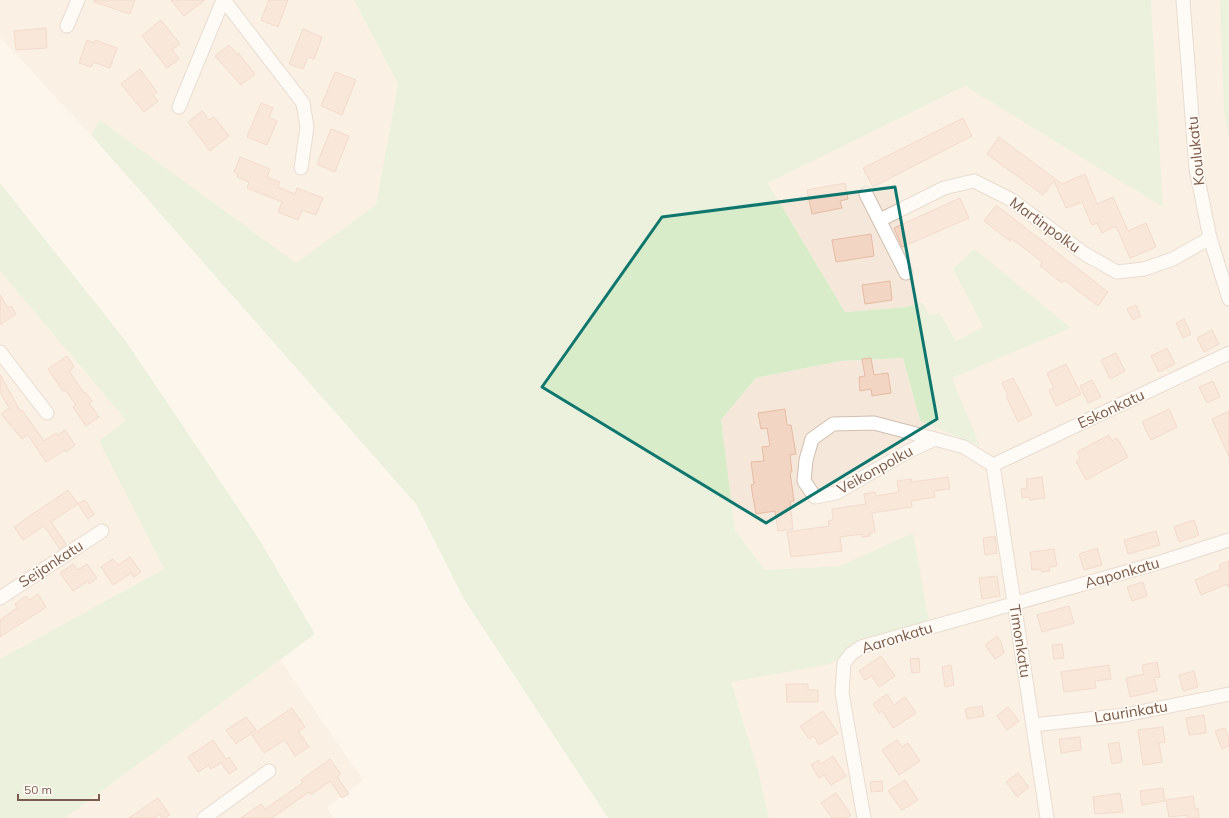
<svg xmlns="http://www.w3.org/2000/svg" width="1229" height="818" font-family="Mulish,sans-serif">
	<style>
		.residential { fill: #f5e8da }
		.green { fill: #d8ecc9 }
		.building { fill: #f3d5c3; stroke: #e6bba3 }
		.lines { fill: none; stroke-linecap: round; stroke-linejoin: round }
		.minor-casing { stroke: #d1beb0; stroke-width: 15 }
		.minor { stroke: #fff; stroke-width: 13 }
		.marked { fill: none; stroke: #0f766e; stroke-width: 3; stroke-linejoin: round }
		.labels { text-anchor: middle; stroke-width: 3.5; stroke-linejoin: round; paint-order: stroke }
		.street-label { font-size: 15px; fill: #7a5c4d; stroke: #fffaf3 }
	</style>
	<rect width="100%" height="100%" fill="#fdf6ec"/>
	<g class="residential">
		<polygon points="0,0 354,0 398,84 376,205 296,263 100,121 91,135 0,37"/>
		<polygon points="1151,0 1220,0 1224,112 1229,140 1229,818 769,818 758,770 731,681 825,665 913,534 840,566 765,570 735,530 721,420 756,378 841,361 903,358 920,421 979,446 952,378 1071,328 953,269 983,327 956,341 940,313 929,315 922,303 907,307 845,312 768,183 965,86 1163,206"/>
		<polygon points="0,271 126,420 99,441 164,569 0,659"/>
		<polygon points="280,660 363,780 327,808 333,818 65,818"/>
	</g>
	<g class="green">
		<polygon points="354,0 1151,0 1163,207 965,86 768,183 845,312 907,307 922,302 929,315 940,313 956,341 983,327 953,269 974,249 1071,328 952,378 980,446 920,421 903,358 841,361 756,378 721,420 735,530 765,570 840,566 913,533 929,622 825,665 731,682 758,770 769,818 608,818 464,599 416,504 91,135 100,120 296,263 376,205 398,84"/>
		<polygon points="1220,0 1229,0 1229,140 1224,112"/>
		<polygon points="0,183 125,340 259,539 315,634 65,818 0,818 0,659 164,569 99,441 126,420 0,271"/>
	</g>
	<g class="building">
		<polygon points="94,0 135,0 130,14 94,2"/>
		<polygon points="171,0 205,0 184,16"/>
		<polygon points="269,0 288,0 278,27 261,20"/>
		<polygon points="161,20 180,44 172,50 179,59 167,68 142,36"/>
		<polygon points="46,28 47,48 16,50 14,31"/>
		<polygon points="303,29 322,37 314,59 308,57 303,69 289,64"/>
		<polygon points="87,40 94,43 95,40 117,48 110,68 93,62 91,67 79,63"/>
		<polygon points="229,45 237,54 238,53 255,74 241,85 215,56"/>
		<polygon points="140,69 157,92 153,95 158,101 144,112 121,84"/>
		<polygon points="335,72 356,80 342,115 321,106"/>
		<polygon points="261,103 273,108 269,117 277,121 267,145 247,137"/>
		<polygon points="202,111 209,120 214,117 229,136 210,151 188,122"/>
		<polygon points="963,118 972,136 873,187 863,168"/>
		<polygon points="331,129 349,136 335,172 317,164"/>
		<polygon points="999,137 1062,184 1085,174 1097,204 1113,197 1128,231 1146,223 1156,247 1130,258 1116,226 1102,233 1097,223 1092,225 1082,202 1066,208 1054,181 1043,195 987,154"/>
		<polygon points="240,157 270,169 267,177 280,182 278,187 295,194 297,188 323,198 316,215 302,210 298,220 278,212 282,202 247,188 249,182 237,177 238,174 234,172"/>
		<polygon points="845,183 848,199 840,201 842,208 812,214 807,190"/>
		<polygon points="960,198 969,218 902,247 894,228"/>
		<polygon points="996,205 1108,292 1098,306 1064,280 1062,283 1040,266 1042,262 1011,238 1010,241 984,221"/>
		<polygon points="871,234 874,256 836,262 832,240"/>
		<polygon points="890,281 892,300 865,304 862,285"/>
		<polygon points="0,295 8,308 11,306 16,314 0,325"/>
		<polygon points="1136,305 1141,316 1133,320 1127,309"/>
		<polygon points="1184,319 1191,334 1183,338 1176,323"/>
		<polygon points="1212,330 1219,344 1204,352 1197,338"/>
		<polygon points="1167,348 1175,364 1159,372 1151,356"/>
		<polygon points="1116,353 1125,371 1110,379 1101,360"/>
		<polygon points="67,356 74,367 69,371 84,393 85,392 92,401 89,403 99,417 86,426 73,407 76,405 65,390 63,391 48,369"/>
		<polygon points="871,358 874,375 888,373 891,393 872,396 871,389 860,391 859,377 865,376 862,359"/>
		<polygon points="1066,364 1081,394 1056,406 1049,390 1054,388 1047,373"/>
		<polygon points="0,374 20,411 22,410 44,441 56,433 58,435 65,430 75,445 66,452 65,450 46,462 28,435 22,439 1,414 9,408 0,392"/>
		<polygon points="1013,378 1032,415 1018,422 1006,396 1008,395 1002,383"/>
		<polygon points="1092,380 1101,397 1088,403 1080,386"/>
		<polygon points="1213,381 1220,397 1207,403 1199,387"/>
		<polygon points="785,409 787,425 791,425 796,454 790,455 792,472 790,472 794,501 790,502 793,529 778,531 775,511 756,514 751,485 754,484 751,462 764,461 762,447 770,446 767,428 761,429 758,413"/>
		<polygon points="1169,409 1177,427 1151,440 1142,422"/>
		<polygon points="1229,411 1229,457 1212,419"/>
		<polygon points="1109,435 1112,441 1117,438 1128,457 1086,480 1076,461 1080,458 1077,452"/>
		<polygon points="948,477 950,489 934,491 935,497 911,501 912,507 872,513 875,532 869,533 870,536 862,537 861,534 840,537 842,551 791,557 787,532 829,526 828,521 833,520 832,509 866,504 864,494 875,492 876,496 899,492 897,481 911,479 912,482"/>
		<polygon points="1042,477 1045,498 1030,500 1029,497 1022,498 1021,489 1027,488 1026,479"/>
		<polygon points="68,490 78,504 51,522 66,544 60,549 44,526 23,540 14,527"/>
		<polygon points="85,500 94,514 88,519 78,504"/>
		<polygon points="1194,520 1199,535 1179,542 1174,527"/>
		<polygon points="1156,531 1160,545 1128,554 1124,540"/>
		<polygon points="995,536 997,553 985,555 983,538"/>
		<polygon points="1097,548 1102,565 1084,570 1079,554"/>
		<polygon points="1054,549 1057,566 1049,567 1050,571 1041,572 1041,569 1032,570 1030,552"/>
		<polygon points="130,557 141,572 134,577 131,573 113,585 101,567 113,559 118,565"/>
		<polygon points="1229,561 1229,588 1227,584 1201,595 1195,580 1221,569 1219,565"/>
		<polygon points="73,564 78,570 87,564 97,578 89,584 88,581 73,591 60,573"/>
		<polygon points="997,576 1000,596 982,599 979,578"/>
		<polygon points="1143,582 1147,596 1132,601 1127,587"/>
		<polygon points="38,594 46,607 0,637 0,620 17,608 15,604 26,596 29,600"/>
		<polygon points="1069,606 1074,623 1042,632 1037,615"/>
		<polygon points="997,636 1001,642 1004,653 995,659 985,645"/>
		<polygon points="1062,644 1064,658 1054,659 1052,645"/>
		<polygon points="881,656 895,676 879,687 872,676 865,680 859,671"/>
		<polygon points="919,658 920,672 912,673 910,659"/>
		<polygon points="1157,662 1160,677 1154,678 1157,691 1130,697 1126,678 1144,674 1142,665"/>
		<polygon points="951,665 954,685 945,687 942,667"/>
		<polygon points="1109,665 1111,679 1095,681 1096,688 1064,692 1061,672"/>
		<polygon points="1194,671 1198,687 1183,691 1179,675"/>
		<polygon points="786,684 808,684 808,690 818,690 818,702 787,702"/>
		<polygon points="887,694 894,705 905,697 916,713 893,728 882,711 879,713 873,704"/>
		<polygon points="982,706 984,716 967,719 965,709"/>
		<polygon points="1008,707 1019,721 1007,730 997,716"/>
		<polygon points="292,708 305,727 298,731 309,747 295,756 285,740 264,753 252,735"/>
		<polygon points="823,711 838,733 819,745 814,736 809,739 800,726"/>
		<polygon points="1204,715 1206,733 1189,735 1186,718"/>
		<polygon points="246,717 256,730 236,744 226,730"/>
		<polygon points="1163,727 1165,742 1159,743 1162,762 1143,765 1138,730"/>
		<polygon points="1225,728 1229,738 1229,746 1222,749 1215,731"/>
		<polygon points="1080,737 1081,750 1061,753 1059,739"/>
		<polygon points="213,740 226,759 229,757 237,769 229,774 221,763 211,769 209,765 198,772 188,757"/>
		<polygon points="897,740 902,747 908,743 920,761 899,775 882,750"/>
		<polygon points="1119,742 1122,762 1112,764 1108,744"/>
		<polygon points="833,756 846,776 831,785 824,775 819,778 811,765 819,760 821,764"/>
		<polygon points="330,759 341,774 337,777 349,794 342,798 330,781 311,795 309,792 272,818 241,818 261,804 265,809 303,783 301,780"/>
		<polygon points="1018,773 1029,787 1017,797 1006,782"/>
		<polygon points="905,780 918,800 902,810 888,791"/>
		<polygon points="882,781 883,791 871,792 870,782"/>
		<polygon points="1163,788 1165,801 1142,805 1140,791"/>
		<polygon points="836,793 851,815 847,818 832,818 821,803"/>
		<polygon points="1120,793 1123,812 1095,814 1093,797"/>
		<polygon points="1193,796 1195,809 1198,808 1199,818 1187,818 1187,815 1169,817 1166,800"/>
		<polygon points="158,798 170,815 165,818 162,818 160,814 154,818 129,818"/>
	</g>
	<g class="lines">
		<g class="minor-casing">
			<g id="minor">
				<polyline points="224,0 303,103 307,127 301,168"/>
				<polyline points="1183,0 1196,169 1210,238 1229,299"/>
				<polyline points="67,26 78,0"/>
				<polyline points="179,107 223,0"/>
				<polyline points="866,194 906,273"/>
				<polyline points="880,220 944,188 974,181 1010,199 1085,254 1117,272 1144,269 1173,259 1210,238"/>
				<polyline points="0,352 47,413"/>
				<polyline points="935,439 874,423 833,424 812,439 806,460 804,481 815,497 836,493 907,452 935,439 964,447 993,465"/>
				<polyline points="993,465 1047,818"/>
				<polyline points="993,465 1229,353"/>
				<polyline points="0,598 102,531"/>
				<polyline points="1033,725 1125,715 1229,694"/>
				<polyline points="204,818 269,771"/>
				<polyline points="864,818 842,693 844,663 851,654 861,647 1161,562 1229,540"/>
			</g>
		</g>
		<use href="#minor" class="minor"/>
	</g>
	<path d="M0 0H1229V818H0ZM895,187L937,419L766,523L542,387L662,217Z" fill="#fdf6ec" fill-opacity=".55" fill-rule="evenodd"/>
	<path class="marked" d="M895,187L937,419L766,523L542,387L662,217Z"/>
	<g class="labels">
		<g class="street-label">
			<text transform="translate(1196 151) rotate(-96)" y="5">Koulukatu</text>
			<text transform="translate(1045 225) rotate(36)" y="5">Martinpolku</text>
			<text transform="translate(1111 409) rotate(-25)" y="5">Eskonkatu</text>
			<text transform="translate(875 470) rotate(-29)" y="5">Veikonpolku</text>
			<text transform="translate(51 564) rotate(-33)" y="5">Seijankatu</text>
			<text transform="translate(1122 573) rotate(-16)" y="5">Aaponkatu</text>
			<text transform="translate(897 638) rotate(-17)" y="5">Aaronkatu</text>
			<text transform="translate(1020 641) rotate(81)" y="5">Timonkatu</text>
			<text transform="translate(1131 712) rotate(-9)" y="5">Laurinkatu</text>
		</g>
	</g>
	<path d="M18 794v6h81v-6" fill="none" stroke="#7a5c4d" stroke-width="2"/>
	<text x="24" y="794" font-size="12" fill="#7a5c4d" stroke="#fffaf3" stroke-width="3" paint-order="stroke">50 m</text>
</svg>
